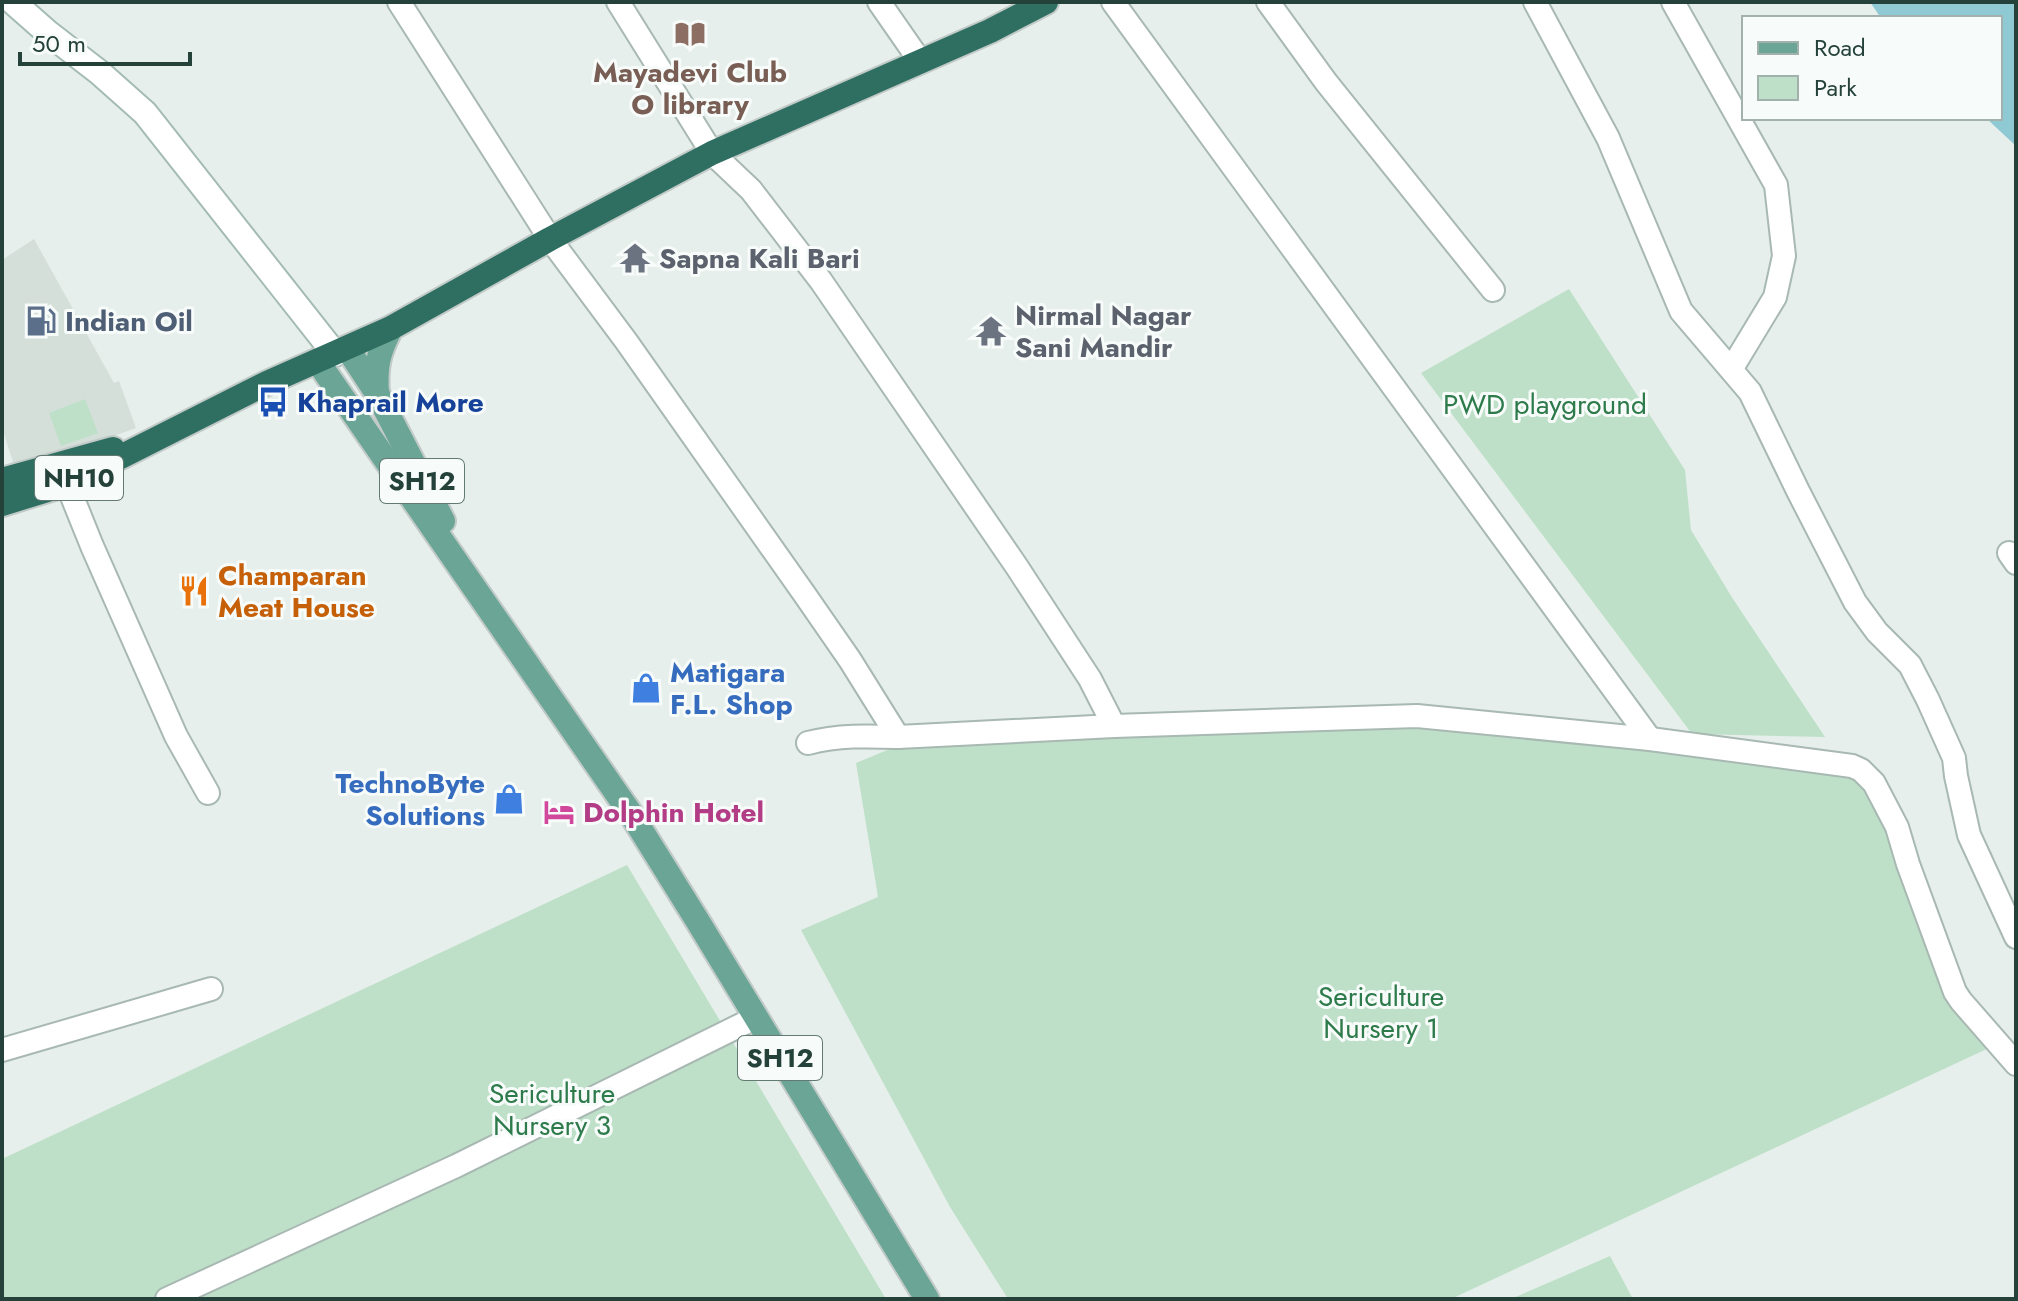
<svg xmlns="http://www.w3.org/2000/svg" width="2018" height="1301" font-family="Jost,sans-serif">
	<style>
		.built { fill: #d4dfda }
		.green { fill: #bfe0c8 }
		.water { fill: #8ec9d4 }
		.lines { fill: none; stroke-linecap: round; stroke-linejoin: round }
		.street-casing { stroke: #a8b8b2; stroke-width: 26 }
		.secondary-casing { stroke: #a4bbb3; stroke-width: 28 }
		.primary-casing { stroke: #c2cac8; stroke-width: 28 }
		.highway-casing { stroke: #c2cac8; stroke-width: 28 }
		.street { stroke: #fff; stroke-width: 22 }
		.secondary { stroke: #fff; stroke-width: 24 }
		.primary { stroke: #6aa596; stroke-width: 24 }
		.highway { stroke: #2f6f62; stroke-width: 24 }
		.labels { text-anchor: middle; stroke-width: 6; stroke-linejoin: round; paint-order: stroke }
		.shield { fill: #f7fbf9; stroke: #637a73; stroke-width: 2 }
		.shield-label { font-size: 26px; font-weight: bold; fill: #24423a }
		.education-label { font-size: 28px; font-weight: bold; fill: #785e54; stroke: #f7fbf9 }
		.worship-label { font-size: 28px; font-weight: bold; fill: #5b616d; stroke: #f7fbf9; text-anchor: start }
		.service-label { font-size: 28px; font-weight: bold; fill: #4e5e75; stroke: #f7fbf9; text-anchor: start }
		.transit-label { font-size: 28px; font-weight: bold; fill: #164399; stroke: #f7fbf9; text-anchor: start }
		.park-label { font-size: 28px; fill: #2d7a4b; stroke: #f7fbf9 }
		.food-label { font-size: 28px; font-weight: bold; fill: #c56008; stroke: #f7fbf9; text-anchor: start }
		.shop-label { font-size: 28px; font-weight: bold; fill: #366cbe; stroke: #f7fbf9; text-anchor: start }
		.hotel-label { font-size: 28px; font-weight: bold; fill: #b23c85; stroke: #f7fbf9; text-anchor: start }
	</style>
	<rect width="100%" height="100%" fill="#e6efeb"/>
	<polygon class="built" points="34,239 114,383 119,381 136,428 16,471 2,428 2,260"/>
	<g class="green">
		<polygon points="1569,289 1685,470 1691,530 1733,599 1825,737 1692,734 1421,373"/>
		<polygon points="85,399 98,433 61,446 49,413"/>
		<polygon points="1408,724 1848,772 1865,784 1991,1047 1451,1299 1008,1299 950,1207 801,930 878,897 856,763 897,746"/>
		<polygon points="627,865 886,1299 2,1299 2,1159"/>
		<polygon points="1610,1256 1633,1299 1511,1299"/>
	</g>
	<polygon class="water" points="1870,2 2016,2 2016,146 1986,118 2000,118 2000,18 1881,18"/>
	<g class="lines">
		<g class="street-casing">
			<g id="street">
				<polyline points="399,2 550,239 626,341 805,595 850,660 898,737"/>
				<polyline points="618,2 712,153 751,190 821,281 1017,567 1090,679 1114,726"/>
				<polyline points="879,2 920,61"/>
				<polyline points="1113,2 1650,739"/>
				<polyline points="1268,2 1326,82 1493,290"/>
				<polyline points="1535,2 1608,138 1681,311 1750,392 1798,491 1855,602 1877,632 1910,665 1928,700 1954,758 1956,776 1969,835 2016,937"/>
				<polyline points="1673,2 1776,185 1784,256 1775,297 1732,368"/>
				<polyline points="67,484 92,546 176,736 208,793"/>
				<polyline points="2009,553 2016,563"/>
				<path d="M808,743C838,735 868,736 898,737L1114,726L1417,716L1650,739L1852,766L1861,770L1874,783L1897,827L1908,864L1955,992L1961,1001L2016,1064"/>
				<polyline points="2,1050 211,989"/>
				<polyline points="167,1299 456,1166 755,1018"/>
			</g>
		</g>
		<g class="secondary-casing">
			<polyline id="secondary" points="13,2 47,32 100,73 145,113 335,354"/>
		</g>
		<g class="primary-casing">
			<g id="primary">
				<polyline points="347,348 378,395 443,521"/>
				<polyline points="318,362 633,817 697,920 927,1299"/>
				<path d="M377,395C375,366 378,353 391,328"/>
			</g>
		</g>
		<g class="highway-casing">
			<g id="highway">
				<polyline points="2,480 113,449"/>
				<polyline points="2,504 67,484 267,383 391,328 550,239 712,153 990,31 1046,2"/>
			</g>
		</g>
		<use href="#street" class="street"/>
		<use href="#secondary" class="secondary"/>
		<use href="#primary" class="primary"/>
		<use href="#highway" class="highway"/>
	</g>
	<defs>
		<g id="library-bare" transform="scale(2.4)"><path d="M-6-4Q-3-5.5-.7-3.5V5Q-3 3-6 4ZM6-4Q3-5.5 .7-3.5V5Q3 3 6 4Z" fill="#8d6e63" stroke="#f7fbf9" stroke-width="2.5" paint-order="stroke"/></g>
		<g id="temple-bare" transform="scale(2.4)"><path d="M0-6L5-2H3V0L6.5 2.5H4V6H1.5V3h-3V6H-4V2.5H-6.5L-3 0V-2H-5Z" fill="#6b7280" stroke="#f7fbf9" stroke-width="2.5" paint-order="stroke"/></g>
		<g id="fuel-bare" transform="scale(2.4)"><path d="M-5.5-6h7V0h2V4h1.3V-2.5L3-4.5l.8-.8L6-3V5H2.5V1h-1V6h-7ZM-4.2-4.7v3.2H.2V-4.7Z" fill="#5c6f8a" stroke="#f7fbf9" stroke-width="2.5" paint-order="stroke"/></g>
		<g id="bus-bare" transform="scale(2.4)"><path d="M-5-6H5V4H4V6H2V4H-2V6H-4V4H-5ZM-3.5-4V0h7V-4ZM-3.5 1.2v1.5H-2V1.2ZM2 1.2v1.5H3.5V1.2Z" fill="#1a4fb4" stroke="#f7fbf9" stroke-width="2.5" paint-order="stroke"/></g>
		<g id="restaurant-bare" transform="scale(2.4)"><path d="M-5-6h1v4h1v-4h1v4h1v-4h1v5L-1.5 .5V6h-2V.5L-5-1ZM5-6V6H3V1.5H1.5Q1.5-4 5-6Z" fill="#e8710a" stroke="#f7fbf9" stroke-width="2.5" paint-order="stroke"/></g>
		<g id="shop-bare" transform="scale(2.4)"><path d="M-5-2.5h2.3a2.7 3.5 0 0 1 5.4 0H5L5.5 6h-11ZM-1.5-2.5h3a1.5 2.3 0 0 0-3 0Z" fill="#3f7fe0" stroke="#f7fbf9" stroke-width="2.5" paint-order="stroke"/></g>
		<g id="hotel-bare" transform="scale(2.4)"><path d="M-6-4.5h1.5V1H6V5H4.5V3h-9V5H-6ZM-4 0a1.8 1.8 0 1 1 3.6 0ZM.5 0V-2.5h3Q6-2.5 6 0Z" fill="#d1479c" stroke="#f7fbf9" stroke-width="2.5" paint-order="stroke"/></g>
	</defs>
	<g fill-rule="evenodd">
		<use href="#library-bare" x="690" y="34"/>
		<use href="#temple-bare" x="635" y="258"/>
		<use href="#fuel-bare" x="41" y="321"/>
		<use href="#temple-bare" x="991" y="331"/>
		<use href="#bus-bare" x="273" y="402"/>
		<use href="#restaurant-bare" x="194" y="591"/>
		<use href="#shop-bare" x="646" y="688"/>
		<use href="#shop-bare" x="509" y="799"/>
		<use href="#hotel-bare" x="559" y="812"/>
	</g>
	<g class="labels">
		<g class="shield">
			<rect x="35" y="456" width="88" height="44" rx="6"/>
			<rect x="380" y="459" width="84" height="44" rx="6"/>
			<rect x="738" y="1036" width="84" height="44" rx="6"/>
		</g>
		<g class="shield-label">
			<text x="79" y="487">NH10</text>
			<text x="422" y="490">SH12</text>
			<text x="780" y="1067">SH12</text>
		</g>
		<g class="education-label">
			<text x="690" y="82">Mayadevi Club<tspan x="690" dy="32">O library</tspan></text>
		</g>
		<g class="worship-label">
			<text x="659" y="268">Sapna Kali Bari</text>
			<text x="1015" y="325">Nirmal Nagar<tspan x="1015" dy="32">Sani Mandir</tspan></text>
		</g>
		<g class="service-label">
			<text x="65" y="331">Indian Oil</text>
		</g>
		<g class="transit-label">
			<text x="297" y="412">Khaprail More</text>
		</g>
		<g class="park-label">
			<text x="1545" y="414">PWD playground</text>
			<text x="1381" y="1006">Sericulture<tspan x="1381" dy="32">Nursery 1</tspan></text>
			<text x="552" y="1103">Sericulture<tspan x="552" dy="32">Nursery 3</tspan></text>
		</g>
		<g class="food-label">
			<text x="218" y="585">Champaran<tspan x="218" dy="32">Meat House</tspan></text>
		</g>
		<g class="shop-label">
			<text x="670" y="682">Matigara<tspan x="670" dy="32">F.L. Shop</tspan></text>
			<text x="485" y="793" text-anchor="end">TechnoByte<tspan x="485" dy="32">Solutions</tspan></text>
		</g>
		<g class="hotel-label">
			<text x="583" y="822">Dolphin Hotel</text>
		</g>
	</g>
	<rect width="2018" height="1301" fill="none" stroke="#24423a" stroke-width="8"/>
	<rect x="1742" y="16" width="260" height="104" fill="#f7fbf9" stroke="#a3b1ad" stroke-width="2"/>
	<rect x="1758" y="42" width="40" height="12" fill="#6aa596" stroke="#a3b1ad" stroke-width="2"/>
	<text x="1814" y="56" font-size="24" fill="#24423a">Road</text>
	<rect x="1758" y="76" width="40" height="24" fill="#bfe0c8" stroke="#a3b1ad" stroke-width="2"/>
	<text x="1814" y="96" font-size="24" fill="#24423a">Park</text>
	<path d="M20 52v12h170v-12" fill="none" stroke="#24423a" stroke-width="4"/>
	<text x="32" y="52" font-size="24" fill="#24423a" stroke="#f7fbf9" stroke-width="6" paint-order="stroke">50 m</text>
</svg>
